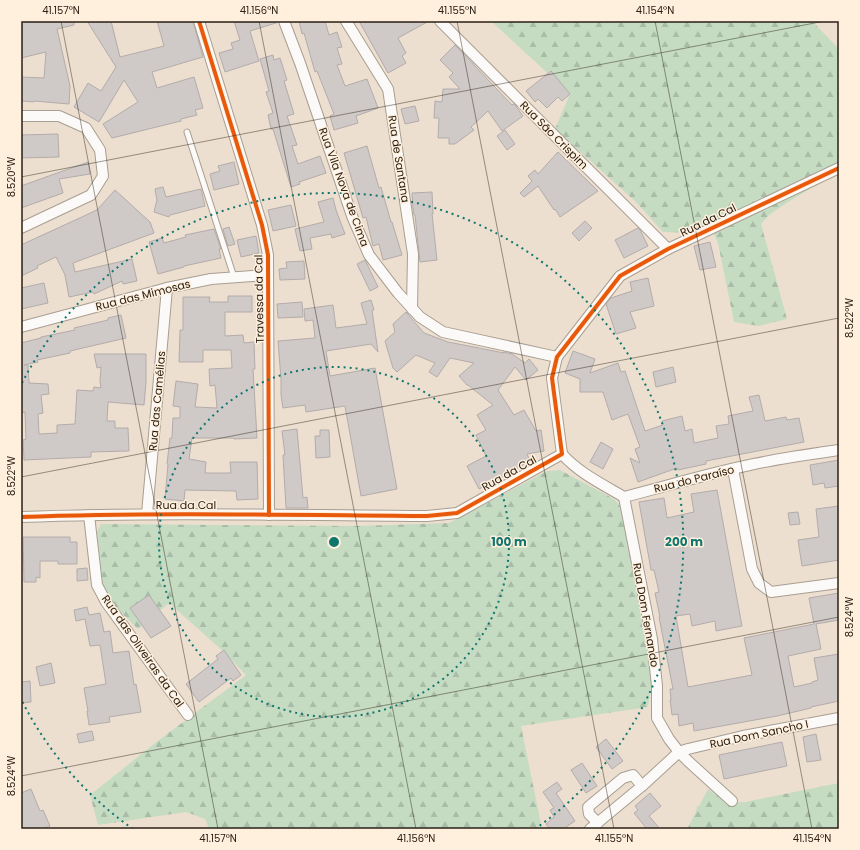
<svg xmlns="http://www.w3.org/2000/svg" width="860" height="850" font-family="Poppins,sans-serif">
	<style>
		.forest { fill: url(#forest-firs) }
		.building { fill: #cfc9c8; stroke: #b3acab }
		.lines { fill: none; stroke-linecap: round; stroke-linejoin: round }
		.lane-casing { stroke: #a89e91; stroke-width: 7 }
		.street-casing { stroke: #a89e91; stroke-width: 12 }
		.lane { stroke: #fcfaf8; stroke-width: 5 }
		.street { stroke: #fcfaf8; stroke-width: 10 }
		.cycleway-casing { stroke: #ffefdd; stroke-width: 6 }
		.cycleway { stroke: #e8590c; stroke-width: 4 }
		.ticks { fill: none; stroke: #2a2115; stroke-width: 1; stroke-opacity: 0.45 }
		.ring { fill: none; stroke: #0f766e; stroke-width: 2; stroke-dasharray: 2 4 }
		.labels { text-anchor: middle; stroke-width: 3; stroke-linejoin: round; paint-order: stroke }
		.street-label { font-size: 11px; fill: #2a2115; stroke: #ffefdd }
		.centre { fill: #0f766e; stroke: #ffefdd; stroke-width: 2 }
		.ring-label { font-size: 12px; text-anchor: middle; font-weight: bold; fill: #0f766e; stroke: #ffefdd; stroke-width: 3; stroke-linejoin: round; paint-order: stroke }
		.neatline { fill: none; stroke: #2a2115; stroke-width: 1.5 }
		.ticks-label { font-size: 10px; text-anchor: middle; fill: #2a2115 }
	</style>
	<defs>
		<pattern id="forest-firs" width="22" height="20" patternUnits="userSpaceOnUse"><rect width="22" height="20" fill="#c5dcc3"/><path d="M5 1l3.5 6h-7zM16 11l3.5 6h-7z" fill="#a9bca7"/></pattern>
	</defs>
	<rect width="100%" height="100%" fill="#eddfcf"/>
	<g class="forest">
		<polygon points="491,21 812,21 839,49 839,172 788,202 769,215 761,224 787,319 759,326 734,322 718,243 712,230 692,233 663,232 636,202 555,129 570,94"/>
		<polygon points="560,470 614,499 623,509 653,675 648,707 521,726 542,829 209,829 205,819 186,812 98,825 90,795 159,740 246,675 224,652 169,603 138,629 106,598 103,586 97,532 101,524 357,526 449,523 547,471"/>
		<polygon points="839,783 839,829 687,829 696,812 697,806 699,806 708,789 729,803 745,802"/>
	</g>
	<g class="building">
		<polygon points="21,21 74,21 74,25 57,29 70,86 69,104 34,101 34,102 21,101 21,77 44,78 46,52 21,58"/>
		<polygon points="87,21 111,21 120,57 164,46 157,21 193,21 203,57 152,72 157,88 194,77 203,108 195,110 197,115 181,119 181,121 112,138 103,124 138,102 124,80 99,122 74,107 88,83 101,91 116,67"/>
		<polygon points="234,21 276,21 276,23 250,31 259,61 225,72 219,53 233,49 231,43 240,40"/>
		<polygon points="299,21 325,21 329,35 337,32 342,47 337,48 342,64 337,65 345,86 367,79 378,108 356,116 358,123 334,130 330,116 334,114 317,71 315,72 304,33 302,34"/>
		<polygon points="359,21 429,21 398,38 406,53 402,56 406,63 388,73"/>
		<polygon points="455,45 512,105 513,104 515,105 523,116 502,131 488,111 471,127 474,130 455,144 449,144 449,138 438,138 439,118 434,118 435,101 442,102 443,89 460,89 449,77 453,73 440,60"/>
		<polygon points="273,55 274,60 280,58 287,80 284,81 294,114 287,116 297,145 292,146 298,164 320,156 326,173 299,182 300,184 291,187 273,129 271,129 268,115 273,113 266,92 269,91 260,59"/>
		<polygon points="551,71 570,94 562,101 558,97 547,108 538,99 535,102 526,91"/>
		<polygon points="415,106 419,121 405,124 401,109"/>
		<polygon points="505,130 515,144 507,150 497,136"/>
		<polygon points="58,134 59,157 21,158 21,135"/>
		<polygon points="367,146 379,188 381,187 391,222 392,222 402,255 383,260 379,244 373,246 366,217 363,218 344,153"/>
		<polygon points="558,152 598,191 560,217 555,209 554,210 538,186 524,197 520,193 532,181 528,176 535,170 538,174"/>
		<polygon points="88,162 90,174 59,179 63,193 21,208 21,186"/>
		<polygon points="234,162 239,184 214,190 210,174 220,171 218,166"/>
		<polygon points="163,187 166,197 201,189 205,206 170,215 169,217 154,212 157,200 155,189"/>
		<polygon points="115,190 150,222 154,233 73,263 75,272 132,259 137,281 123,284 122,281 94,294 93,292 69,297 65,275 56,257 37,266 38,268 21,276 21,245 97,210"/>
		<polygon points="432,192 433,214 432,214 437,260 420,262 415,215 414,215 413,208 412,193"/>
		<polygon points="333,198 336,210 345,234 332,238 331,234 310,238 312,249 300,251 295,229 324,222 318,202"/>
		<polygon points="291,205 296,226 273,231 268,210"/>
		<polygon points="585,221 592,228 579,241 572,233"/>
		<polygon points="229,227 235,244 228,246 223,229"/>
		<polygon points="638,228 640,230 648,246 624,258 615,240"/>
		<polygon points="214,229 221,249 219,249 221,258 184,266 184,267 158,274 149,242 162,238 164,243 186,237 185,235"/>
		<polygon points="256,236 259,253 241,257 237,240"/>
		<polygon points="710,242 716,267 700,270 694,246"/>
		<polygon points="365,260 378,287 370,291 357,264"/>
		<polygon points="304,261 305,279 280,280 279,269 287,268 286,262"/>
		<polygon points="648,278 654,306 630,312 636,328 616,334 606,304 611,298 632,291 630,282"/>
		<polygon points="44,283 48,303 21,309 21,288"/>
		<polygon points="228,296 252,296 252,312 225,312 225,336 243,335 244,343 254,342 255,369 253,369 257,438 234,439 234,438 192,438 189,459 206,462 205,473 231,473 230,462 257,462 258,499 237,500 236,491 185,490 184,501 165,499 168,464 167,464 170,438 172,438 173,418 180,418 180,407 173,406 176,381 198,384 195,407 217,408 215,385 210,386 209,369 232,368 231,350 203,350 203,362 179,362 180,330 183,330 183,297 210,297 209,302 228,302"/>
		<polygon points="371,300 374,310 372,310 378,352 371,344 326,351 330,376 375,368 397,489 361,496 345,406 306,412 305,405 283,408 281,395 281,379 278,341 315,338 313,320 305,321 304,309 333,305 336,328 367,324 361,303"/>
		<polygon points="302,302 303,317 278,318 277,304"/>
		<polygon points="406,312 424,333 448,342 484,349 504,353 503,352 512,354 525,363 529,359 538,370 526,380 515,367 498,390 514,415 524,410 536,431 541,430 544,451 527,454 530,461 512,471 512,472 479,489 467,466 486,456 476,435 486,430 477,415 493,405 468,385 467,385 459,376 474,363 450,358 437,377 429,372 435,363 416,355 397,372 393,368 385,341 395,332 393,324"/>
		<polygon points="121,315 126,338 70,351 70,353 37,360 38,362 24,365 28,365 29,383 48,384 49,394 41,395 43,413 38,414 39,434 57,433 57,425 75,424 77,390 93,391 94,387 101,388 100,381 101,367 97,368 94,354 146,354 146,382 144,405 108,402 107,421 115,421 115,428 128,428 129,451 91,452 91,457 24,460 23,440 26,439 25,412 21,413 21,343 41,338 41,337 75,330 74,328 108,320 108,318"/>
		<polygon points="573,351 595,359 590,373 618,363 621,372 625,371 645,431 663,425 662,421 682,416 685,431 692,429 694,443 718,438 716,426 729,424 728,416 753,411 749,397 759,395 765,421 786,417 787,420 799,418 804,442 706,461 706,464 678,470 677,468 638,482 630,458 640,463 635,449 640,447 628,414 612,420 603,392 580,392 580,379 565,373"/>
		<polygon points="673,367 676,382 656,387 653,372"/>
		<polygon points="297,429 303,498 307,497 308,508 286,508 283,455 285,455 282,431"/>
		<polygon points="320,430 329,430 330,457 316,458 315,436 320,436"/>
		<polygon points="601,442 613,449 603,469 590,462"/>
		<polygon points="839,460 839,486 825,488 824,483 813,485 810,465"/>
		<polygon points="717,490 742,626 716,631 715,621 692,626 690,614 676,616 688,687 752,675 744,638 814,624 809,598 839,593 839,620 816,624 821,649 788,656 794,687 812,683 812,682 818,680 814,658 839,654 839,701 811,707 811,708 777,716 694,731 693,723 679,726 678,714 672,715 670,700 671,700 670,689 673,689 659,617 660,617 655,593 659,592 654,570 651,570 639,502 664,498 667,518 694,512 691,494"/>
		<polygon points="839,506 839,560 802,566 798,540 819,537 816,509"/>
		<polygon points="798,512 800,524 790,525 788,513"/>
		<polygon points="23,537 70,537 70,542 77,542 77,564 58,564 58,561 40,561 40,578 36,577 36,582 24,582"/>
		<polygon points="87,568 88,580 77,581 77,569"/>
		<polygon points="149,595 171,626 151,638 130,608"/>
		<polygon points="87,607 89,615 100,613 104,632 110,631 113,653 129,651 134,685 136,684 141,712 109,717 110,722 89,725 87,711 88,711 84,688 106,684 100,645 90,646 85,619 76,621 74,610"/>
		<polygon points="224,650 241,675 233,681 231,678 199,702 186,684 218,659 216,656"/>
		<polygon points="51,663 55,683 40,686 36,667"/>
		<polygon points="30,681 31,702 21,703 21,682"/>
		<polygon points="92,731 94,740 79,743 77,734"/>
		<polygon points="816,734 821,760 807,762 803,737"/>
		<polygon points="606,739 623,761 612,769 596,747"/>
		<polygon points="782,742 787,766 724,779 719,755"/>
		<polygon points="582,763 597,786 586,793 571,770"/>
		<polygon points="557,782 562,789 556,793 575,821 563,829 550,829 546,824 554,817 550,810 554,808 543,792"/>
		<polygon points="31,789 40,811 43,810 50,826 42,829 21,829 21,793"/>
		<polygon points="650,793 661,806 649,816 660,829 647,829 634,813 638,810 635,806"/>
	</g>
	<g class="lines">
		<g class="lane-casing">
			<polyline id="lane" points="187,132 234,277"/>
		</g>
		<g class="street-casing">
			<g id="street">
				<polyline points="199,21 262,225 268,255 269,515"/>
				<polyline points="284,21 300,63 352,216 369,255 398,293 420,317 443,332 557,357"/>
				<polyline points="346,21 388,89 413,254 412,309"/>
				<polyline points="440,21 668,249"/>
				<polyline points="21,116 59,116 86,128 100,150 103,176 91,195 21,228"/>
				<polyline points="21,327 167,288 211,279 268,275"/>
				<path d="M562,454C579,473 602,484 624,497C667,486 710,473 754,464C782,458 811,454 839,450"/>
				<polyline points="733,469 752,569 759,583 771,592 839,583"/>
				<polyline points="624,497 652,639 657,686 657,718 669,739 679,752 688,761 732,801"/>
				<polyline points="147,514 167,288"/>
				<polyline points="89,515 97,585 106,602 188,715"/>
				<path d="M21,517C156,512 292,515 427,516L457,513L562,454L552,378L557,357L620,276L668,249L839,168"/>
				<polyline points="598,823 589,814 588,807 623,778 633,775 642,786"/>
				<polyline points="590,829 642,786 679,752 688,749 743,736 839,718"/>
			</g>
		</g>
		<use href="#lane" class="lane"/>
		<use href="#street" class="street"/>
		<g class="cycleway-casing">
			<g id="cycleway">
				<polyline points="199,21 262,225 268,255 269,515"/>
				<path d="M21,517C156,512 292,515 427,516L457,513L562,454L552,378L557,357L620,276L668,249L839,168"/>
			</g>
		</g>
		<use href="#cycleway" class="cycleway"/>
	</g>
	<path class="ticks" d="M61,21L218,829M259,21L416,829M457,21L614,829M655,21L812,829M21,177L825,21M21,477L839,318M21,776L839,617"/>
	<g class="ring">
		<circle cx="334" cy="542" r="175"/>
		<path d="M133 829A350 350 0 0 1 22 701M22 383A350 350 0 1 1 535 829"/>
	</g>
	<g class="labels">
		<g class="street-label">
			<text transform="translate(554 135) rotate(45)" y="4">Rua São Crispim</text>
			<text transform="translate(399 159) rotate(81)" y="4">Rua de Santana</text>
			<text transform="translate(344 187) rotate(70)" y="4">Rua Vila Nova de Cima</text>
			<text transform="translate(708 220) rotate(-26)" y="4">Rua da Cal</text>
			<text transform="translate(143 295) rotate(-14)" y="4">Rua das Mimosas</text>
			<text transform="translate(259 299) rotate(-91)" y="4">Travessa da Cal</text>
			<text transform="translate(157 401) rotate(-85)" y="4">Rua das Camélias</text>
			<text transform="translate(509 473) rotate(-29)" y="4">Rua da Cal</text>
			<text transform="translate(694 479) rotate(-14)" y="4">Rua do Paraíso</text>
			<text x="186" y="509">Rua da Cal</text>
			<text transform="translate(646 615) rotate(80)" y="4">Rua Dom Fernando</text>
			<text transform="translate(143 651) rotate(55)" y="4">Rua das Oliveiras da Cal</text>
			<text transform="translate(759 734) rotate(-12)" y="4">Rua Dom Sancho I</text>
		</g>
	</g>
	<circle cx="334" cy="542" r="6" class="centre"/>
	<g class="ring-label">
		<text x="509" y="546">100 m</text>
		<text x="684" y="546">200 m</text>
	</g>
	<rect width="860" height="850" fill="none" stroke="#ffefdd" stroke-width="44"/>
	<rect x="22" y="22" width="816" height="806" class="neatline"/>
	<g class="ticks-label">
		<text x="61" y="14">41.157°N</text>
		<text x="259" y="14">41.156°N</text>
		<text x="457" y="14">41.155°N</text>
		<text x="655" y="14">41.154°N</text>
		<text transform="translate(11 177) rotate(-90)" y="4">8.520°W</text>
		<text transform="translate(849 318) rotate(-90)" y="4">8.522°W</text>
		<text transform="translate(11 476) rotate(-90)" y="4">8.522°W</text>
		<text transform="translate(849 617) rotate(-90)" y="4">8.524°W</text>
		<text transform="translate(11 776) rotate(-90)" y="4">8.524°W</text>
		<text x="218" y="842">41.157°N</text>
		<text x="416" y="842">41.156°N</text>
		<text x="614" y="842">41.155°N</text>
		<text x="812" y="842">41.154°N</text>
	</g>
</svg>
